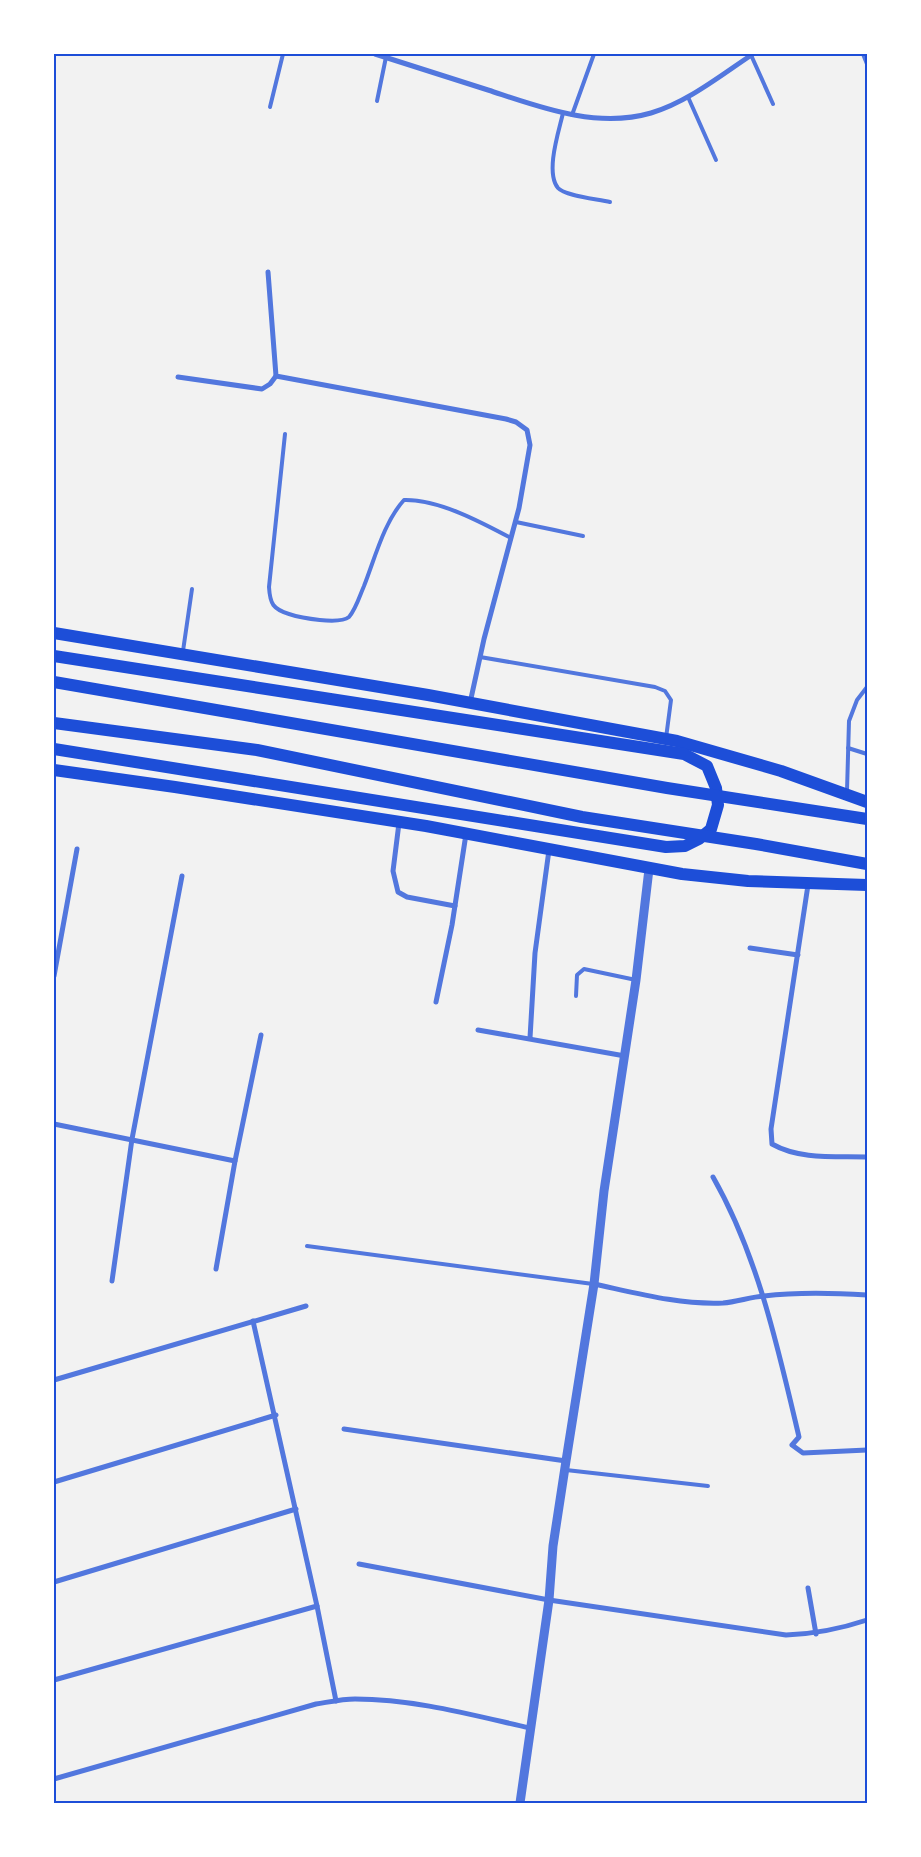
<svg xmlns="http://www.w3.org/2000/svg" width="921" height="1857" font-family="'Public Sans',sans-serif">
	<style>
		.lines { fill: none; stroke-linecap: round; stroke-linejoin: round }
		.service { stroke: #5277de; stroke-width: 4 }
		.minor { stroke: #5277de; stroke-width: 5 }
		.tertiary { stroke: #5277de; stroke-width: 9 }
		.primary { stroke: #1d4ed8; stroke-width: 12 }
		.neatline { fill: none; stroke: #1d4ed8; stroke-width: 2 }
	</style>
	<rect width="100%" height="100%" fill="#f2f2f2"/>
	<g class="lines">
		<g class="service">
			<polyline points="863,54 867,64"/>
			<polyline points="751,55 773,104"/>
			<polyline points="688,97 716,160"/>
			<polyline points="377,101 386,57"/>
			<polyline points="270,107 283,54"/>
			<path d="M563,113C559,131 545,172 558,188C565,196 598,199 610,202"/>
			<polyline points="572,115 594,54"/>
			<path d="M285,434L269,587C270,604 273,609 289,614C301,618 339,625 349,617C356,609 360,595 364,586C375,558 384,522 404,500C438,499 481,522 511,538"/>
			<polyline points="516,522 583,536"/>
			<polyline points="183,651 192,589"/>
			<polyline points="480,657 655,687 665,691 671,700 666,738"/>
			<polyline points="848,748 867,754"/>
			<polyline points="847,791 849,721 857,700 867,687"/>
			<polyline points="576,996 577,975 584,969 636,980"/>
			<polyline points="307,1246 593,1284"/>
			<polyline points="566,1470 708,1486"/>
		</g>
		<g class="minor">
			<path d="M375,54C413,66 450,78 488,90C540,107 596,129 651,113C688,102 721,75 753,54"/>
			<polyline points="268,272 276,376 506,419 516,422 527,430 530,445 519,508 484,639 470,703"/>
			<polyline points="178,377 262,389 270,384 276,376"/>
			<polyline points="399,823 393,871 398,892 407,897 455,906"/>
			<path d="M808,885L771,1129L772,1144C800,1160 836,1156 867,1157"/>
			<polyline points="750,948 798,955"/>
			<polyline points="54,976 77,849"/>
			<polyline points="436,1002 452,925 466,834"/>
			<polyline points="478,1030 625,1056"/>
			<polyline points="530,1038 535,953 549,850"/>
			<polyline points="54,1124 235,1161"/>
			<path d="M713,1177C758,1256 778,1348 799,1437L792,1445L803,1453L867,1450"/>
			<polyline points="216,1269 235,1161 261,1035"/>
			<polyline points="112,1281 132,1139 182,876"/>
			<path d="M594,1284C636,1293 680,1305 723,1303C737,1302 750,1297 764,1296C798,1292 833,1293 867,1295"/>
			<polyline points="253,1321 317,1606 336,1701"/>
			<polyline points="54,1380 306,1306"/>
			<polyline points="344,1429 566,1461"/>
			<polyline points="54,1482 276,1415"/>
			<path d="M359,1564L549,1600L786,1635C815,1634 840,1629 867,1620"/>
			<polyline points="54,1582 296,1509"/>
			<polyline points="808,1588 816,1634"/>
			<polyline points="54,1680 317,1606"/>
			<path d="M54,1779L316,1704C329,1702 342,1699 355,1699C414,1699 472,1715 530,1728"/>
		</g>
		<polyline class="tertiary" points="520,1803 549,1600 553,1546 566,1461 594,1284 604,1191 636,980 649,869"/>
		<g class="primary">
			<polyline points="54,633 428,695 677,741 781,771 867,802"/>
			<polyline points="54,656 684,754 707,766 716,788 718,805 711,829 699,839 685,846 666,847 54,749"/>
			<polyline points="54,682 667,788 867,819"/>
			<polyline points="54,723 257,750 582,817 756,844 867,864"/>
			<polyline points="54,770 175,787 426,826 682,874 748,881 867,885"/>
		</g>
	</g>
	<rect width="921" height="1857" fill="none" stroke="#ffffff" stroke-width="110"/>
	<rect x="55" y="55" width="811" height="1747" class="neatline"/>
</svg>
